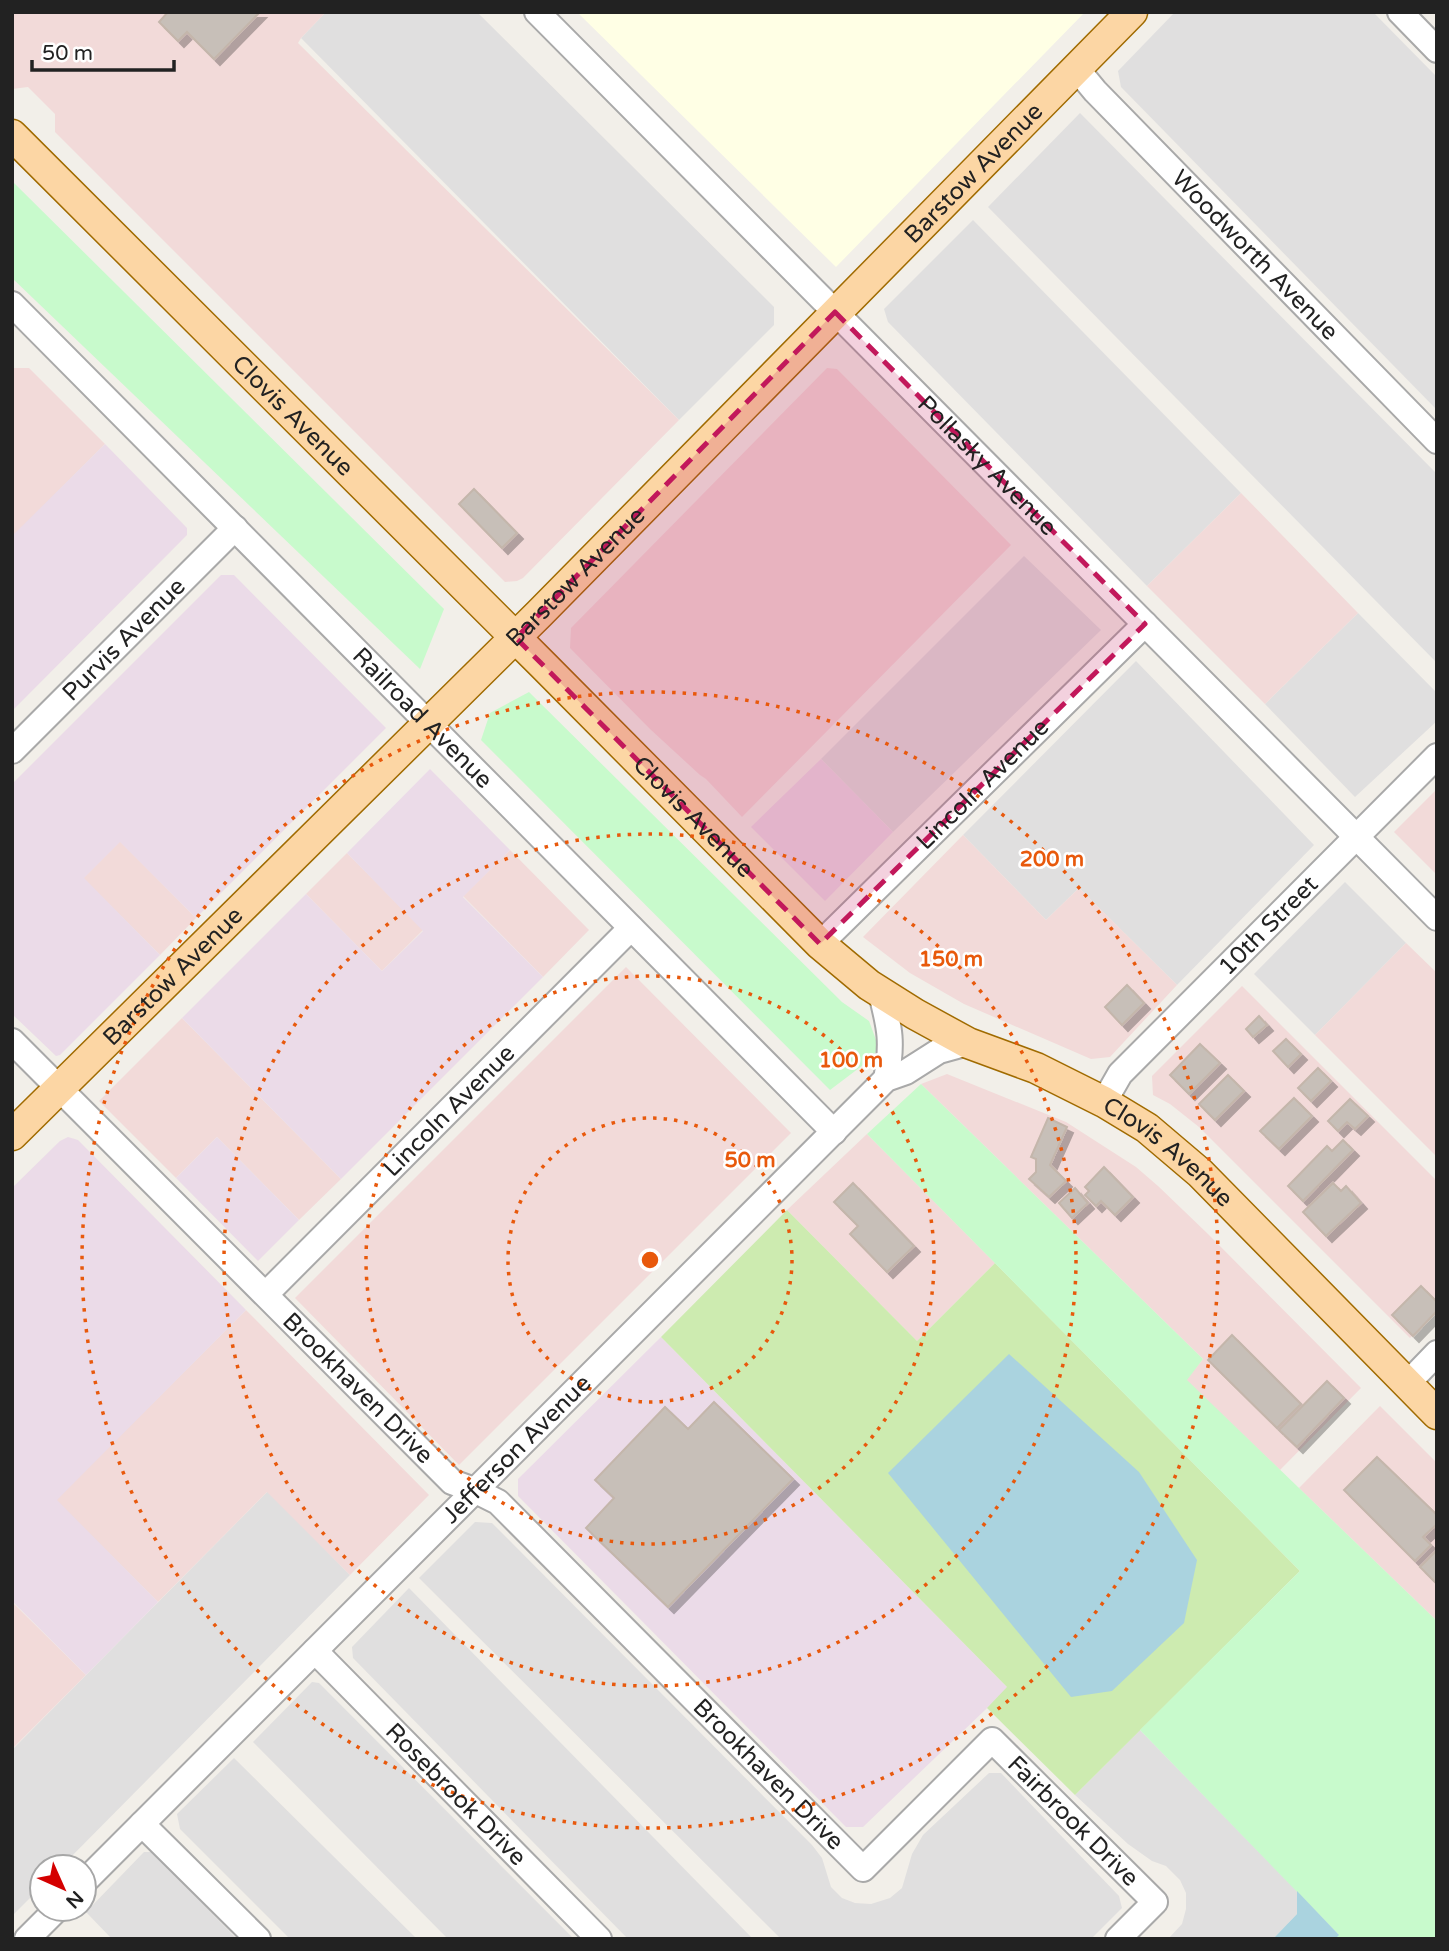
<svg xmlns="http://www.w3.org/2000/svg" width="1449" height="1951" font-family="'Varela Round',sans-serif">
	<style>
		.residential { fill: #e0dfdf }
		.commercial { fill: #f2dad9 }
		.industrial { fill: #ebdbe8 }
		.education { fill: #ffffe5 }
		.grass { fill: #cdebb0 }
		.park { fill: #c8facc }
		.water { fill: #aad3df }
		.building { fill: #c7bfb8; stroke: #c4b6ab; stroke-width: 2; filter: url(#shadow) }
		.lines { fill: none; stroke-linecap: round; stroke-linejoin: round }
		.minor-casing { stroke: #a9a9a9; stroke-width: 28 }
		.major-casing { stroke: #a06b00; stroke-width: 33 }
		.minor { stroke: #fff; stroke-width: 24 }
		.major { stroke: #fcd6a4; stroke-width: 30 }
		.marked { fill: #c2185b; fill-opacity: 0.2; stroke: #c2185b; stroke-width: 5; stroke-dasharray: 14 9; stroke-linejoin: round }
		.ring { fill: none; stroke: #e8590c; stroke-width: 3.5; stroke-dasharray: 3.5 7 }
		.labels { text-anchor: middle; stroke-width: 5; stroke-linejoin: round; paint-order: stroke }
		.street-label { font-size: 24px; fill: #222; stroke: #fff }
		.centre { fill: #e8590c; stroke: #fff; stroke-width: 3.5 }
		.ring-label { font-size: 21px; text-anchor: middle; font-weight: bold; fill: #e8590c; stroke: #fff; stroke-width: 5; stroke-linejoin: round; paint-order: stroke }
	</style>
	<defs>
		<filter id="shadow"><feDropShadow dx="6" dy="6" stdDeviation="0" flood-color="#0004"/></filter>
	</defs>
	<rect width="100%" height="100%" fill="#f2efe9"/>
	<g class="residential">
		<polygon points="326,12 477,12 774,307 774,325 679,420 301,38"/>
		<polygon points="1175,12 1373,12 1437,77 1437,410 1121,87 1118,71"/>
		<polygon points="1080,113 1437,474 1437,663 988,207"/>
		<polygon points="973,220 1241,493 1147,586 888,322 884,309"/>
		<polygon points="1024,556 1101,630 893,832 821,759"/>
		<polygon points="1358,613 1437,693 1437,721 1355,797 1265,704"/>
		<polygon points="1136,661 1314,845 1177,985 1079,888 1046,920 963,835"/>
		<polygon points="1345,882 1406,943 1315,1035 1254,974"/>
		<polygon points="268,1491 350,1575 61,1867 42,1867 42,1886 12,1916 12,1750"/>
		<polygon points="475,1522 492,1523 812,1845 822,1858 831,1887 842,1898 855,1903 871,1904 890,1898 902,1888 912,1854 923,1835 989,1773 1001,1773 1119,1896 1122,1908 1091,1939 781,1939 419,1578"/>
		<polygon points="409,1588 753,1939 628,1939 353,1658 352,1647"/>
		<polygon points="312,1682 319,1683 574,1939 448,1939 253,1742"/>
		<polygon points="1140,1730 1297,1891 1297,1914 1273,1939 1168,1939 1182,1924 1186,1909 1186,1893 1180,1880 1166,1866 1152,1861 1128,1844 1075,1795"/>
		<polygon points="234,1758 417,1939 290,1939 180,1829 177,1814"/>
		<polygon points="144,1852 152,1852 237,1939 112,1939 86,1912"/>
	</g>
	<g class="commercial">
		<polygon points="12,12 326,12 301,38 298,43 679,420 523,578 517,581 505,582 55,132 55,114 28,87 12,89"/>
		<polygon points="12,368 29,368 105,444 13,536"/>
		<polygon points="827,368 837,369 1011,545 742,817 706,779 700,775 650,729 570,648 571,628"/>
		<polygon points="1241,493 1358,613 1265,704 1147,586"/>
		<polygon points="1437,789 1437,875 1394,832"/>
		<polygon points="963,835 1046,920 1079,888 1177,985 1110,1057 1091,1059 964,1004 910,973 863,937"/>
		<polygon points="120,841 196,918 160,955 83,878"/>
		<polygon points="510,850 589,930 543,977 463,896"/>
		<polygon points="347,853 423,930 382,971 306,894"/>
		<polygon points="1406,943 1437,973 1437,1157 1315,1035"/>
		<polygon points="626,967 791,1133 459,1465 295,1298"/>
		<polygon points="1242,986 1437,1181 1437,1311 1410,1338 1199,1127 1170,1104 1153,1095 1152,1076"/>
		<polygon points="182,1018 341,1179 299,1220 217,1137 176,1178 99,1101"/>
		<polygon points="947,1074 1066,1122 1136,1167 1158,1186 1208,1234 1361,1388 1280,1470 1186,1380 1203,1359 921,1084"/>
		<polygon points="867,1134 995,1263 917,1341 787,1210"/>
		<polygon points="246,1310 429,1495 350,1575 267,1492 158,1602 56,1500"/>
		<polygon points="1380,1406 1437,1463 1437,1621 1299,1488"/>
		<polygon points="12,1602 86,1675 12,1749"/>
	</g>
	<g class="industrial">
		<polygon points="105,444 187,528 187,535 12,711 12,536"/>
		<polygon points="221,575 234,575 386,728 196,918 120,842 84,878 160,955 60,1055 56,1056 12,1014 12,784"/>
		<polygon points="821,759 893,832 825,901 751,827"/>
		<polygon points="430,769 510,850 463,897 543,977 341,1179 182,1018 306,894 382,971 423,931 347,853"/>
		<polygon points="68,1137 78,1140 246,1310 57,1500 158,1602 86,1675 12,1601 12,1188 60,1141"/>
		<polygon points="217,1137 299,1220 258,1261 176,1178"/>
		<polygon points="661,1337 1008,1688 863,1827 846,1827 518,1496 518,1479"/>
	</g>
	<polygon class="education" points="577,12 1085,12 836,267"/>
	<polygon class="grass" points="787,1210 917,1341 995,1263 1300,1571 1075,1795 987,1708 1007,1687 661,1337"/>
	<g class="park">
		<polygon points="12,181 444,609 420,669 12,278"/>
		<polygon points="529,692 842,1002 869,1021 879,1048 867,1062 830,1090 481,740 490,713"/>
		<polygon points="921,1084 1203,1359 1187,1380 1437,1621 1437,1939 1335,1939 1338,1934 1140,1730 1300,1571 867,1134"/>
	</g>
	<g class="water">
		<polygon points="1009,1354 1139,1472 1197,1560 1184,1623 1112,1691 1071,1697 888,1473"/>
		<polygon points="1297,1891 1339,1935 1335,1939 1273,1939 1297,1914"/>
	</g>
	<g class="building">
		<polygon points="168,12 260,12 214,59 187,32 178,41 159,22"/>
		<polygon points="474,489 517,533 502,548 459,504"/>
		<polygon points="1127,985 1144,1003 1122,1025 1105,1007"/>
		<polygon points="1259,1016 1267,1025 1253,1037 1246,1029"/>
		<polygon points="1286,1039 1301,1054 1288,1067 1273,1051"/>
		<polygon points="1200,1044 1220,1063 1189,1094 1170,1075"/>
		<polygon points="1318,1068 1331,1081 1311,1101 1298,1088"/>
		<polygon points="1228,1075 1244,1091 1215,1120 1199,1104"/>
		<polygon points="1294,1098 1312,1116 1279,1149 1260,1131"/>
		<polygon points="1350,1099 1368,1116 1355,1129 1347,1122 1338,1131 1328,1121"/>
		<polygon points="1048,1118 1067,1127 1050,1165 1066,1181 1049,1197 1029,1179 1036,1172 1036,1159 1031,1157"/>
		<polygon points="1343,1140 1353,1150 1303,1201 1288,1186 1327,1146 1332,1151"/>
		<polygon points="1104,1167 1133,1197 1115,1215 1101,1201 1096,1206 1085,1195 1089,1191 1085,1187"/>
		<polygon points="853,1183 914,1246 887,1272 850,1234 858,1226 834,1202"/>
		<polygon points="1333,1183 1341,1191 1346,1186 1361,1203 1326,1236 1303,1212"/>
		<polygon points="1075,1188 1088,1203 1072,1218 1059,1203"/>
		<polygon points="1421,1286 1437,1302 1437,1311 1413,1336 1392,1315"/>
		<polygon points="1232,1335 1301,1404 1277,1428 1208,1360"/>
		<polygon points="1327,1381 1344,1398 1297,1447 1279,1430"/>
		<polygon points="714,1402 793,1479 668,1607 586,1528 614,1498 595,1480 665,1407 688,1429"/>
		<polygon points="1377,1457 1437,1515 1437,1524 1423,1537 1431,1545 1415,1561 1344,1490"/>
		<polygon points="1437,1550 1437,1584 1420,1567"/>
	</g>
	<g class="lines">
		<g class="minor-casing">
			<g id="minor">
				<path id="s1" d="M537,12L1437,918"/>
				<polyline points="1400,12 1437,50"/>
				<path id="s2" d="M1076,68L1095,91L1437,441"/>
				<path id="s3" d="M12,304L834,1132"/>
				<path id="s4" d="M12,751L235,528"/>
				<path id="s5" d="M820,944L1145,624"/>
				<path d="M881,994C890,1028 893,1044 886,1079"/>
				<path id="s6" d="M12,1041L452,1482L474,1490L498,1502L863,1869L992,1740L1155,1902L1118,1939"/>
				<path id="s7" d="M1104,1102L1120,1074L1437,756"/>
				<path id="s8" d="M266,1294L631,928"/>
				<polyline points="1407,1384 1437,1353"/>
				<path id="s9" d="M315,1651L599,1939"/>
				<polyline points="142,1824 258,1939"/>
				<path id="s10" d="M84,1882L886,1079L906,1072L939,1051L968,1043"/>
				<polyline points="27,1939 57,1909"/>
			</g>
		</g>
		<g class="major-casing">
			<g id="major">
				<path id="s11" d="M12,135L542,664L820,944L869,985L915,1014L968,1043L1036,1068L1104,1102L1147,1128L1200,1173L1437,1414"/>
				<path id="s12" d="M12,1135L539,614L1132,12"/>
			</g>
		</g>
		<use href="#minor" class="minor"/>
		<use href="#major" class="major"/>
	</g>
	<path class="marked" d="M835,312L1145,624L820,944L516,638Z"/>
	<g class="ring">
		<circle cx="650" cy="1260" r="142"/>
		<circle cx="650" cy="1260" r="284"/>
		<circle cx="650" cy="1260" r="426"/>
		<circle cx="650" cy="1260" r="568"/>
	</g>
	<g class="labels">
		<g class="street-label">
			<text dy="8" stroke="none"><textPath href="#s12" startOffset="1360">Barstow Avenue</textPath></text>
			<text dy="8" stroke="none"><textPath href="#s2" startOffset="259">Woodworth Avenue</textPath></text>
			<text dy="8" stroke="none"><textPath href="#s11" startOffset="397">Clovis Avenue</textPath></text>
			<text dy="8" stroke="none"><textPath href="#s1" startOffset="639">Pollasky Avenue</textPath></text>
			<text dy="8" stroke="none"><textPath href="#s12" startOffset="793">Barstow Avenue</textPath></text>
			<text dy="8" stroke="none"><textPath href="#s4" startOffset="158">Purvis Avenue</textPath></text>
			<text dy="8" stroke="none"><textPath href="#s3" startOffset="583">Railroad Avenue</textPath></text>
			<text dy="8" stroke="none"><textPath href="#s5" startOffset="228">Lincoln Avenue</textPath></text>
			<text dy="8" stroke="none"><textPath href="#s11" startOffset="964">Clovis Avenue</textPath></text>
			<text dy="8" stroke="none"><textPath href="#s7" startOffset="242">10th Street</textPath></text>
			<text dy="8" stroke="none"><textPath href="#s12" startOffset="226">Barstow Avenue</textPath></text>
			<text dy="8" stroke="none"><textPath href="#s8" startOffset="259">Lincoln Avenue</textPath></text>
			<text dy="8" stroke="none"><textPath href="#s11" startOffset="1552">Clovis Avenue</textPath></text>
			<text dy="8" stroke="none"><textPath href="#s6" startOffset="490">Brookhaven Drive</textPath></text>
			<text dy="8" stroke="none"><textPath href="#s10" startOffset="612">Jefferson Avenue</textPath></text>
			<text dy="8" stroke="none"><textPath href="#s6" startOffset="1057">Brookhaven Drive</textPath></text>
			<text dy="8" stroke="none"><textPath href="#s9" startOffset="201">Rosebrook Drive</textPath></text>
			<text dy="8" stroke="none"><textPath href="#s6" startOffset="1488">Fairbrook Drive</textPath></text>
		</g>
	</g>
	<circle cx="650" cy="1260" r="10" class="centre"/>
	<g class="ring-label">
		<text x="1052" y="866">200 m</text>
		<text x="951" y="966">150 m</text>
		<text x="851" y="1067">100 m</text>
		<text x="750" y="1167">50 m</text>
	</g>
	<rect width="1449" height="1951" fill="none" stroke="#222222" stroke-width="28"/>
	<g transform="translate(63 1888) rotate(135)"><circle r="33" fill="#ffffff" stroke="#a7a7a7" stroke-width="2"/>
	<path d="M0-5L12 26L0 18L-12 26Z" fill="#d40000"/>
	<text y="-10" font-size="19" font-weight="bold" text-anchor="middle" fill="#222222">N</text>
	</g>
	<path d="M32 60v10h142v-10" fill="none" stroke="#222222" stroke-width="3.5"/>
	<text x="42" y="60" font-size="21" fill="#222222" stroke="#ffffff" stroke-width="5" paint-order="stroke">50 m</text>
</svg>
